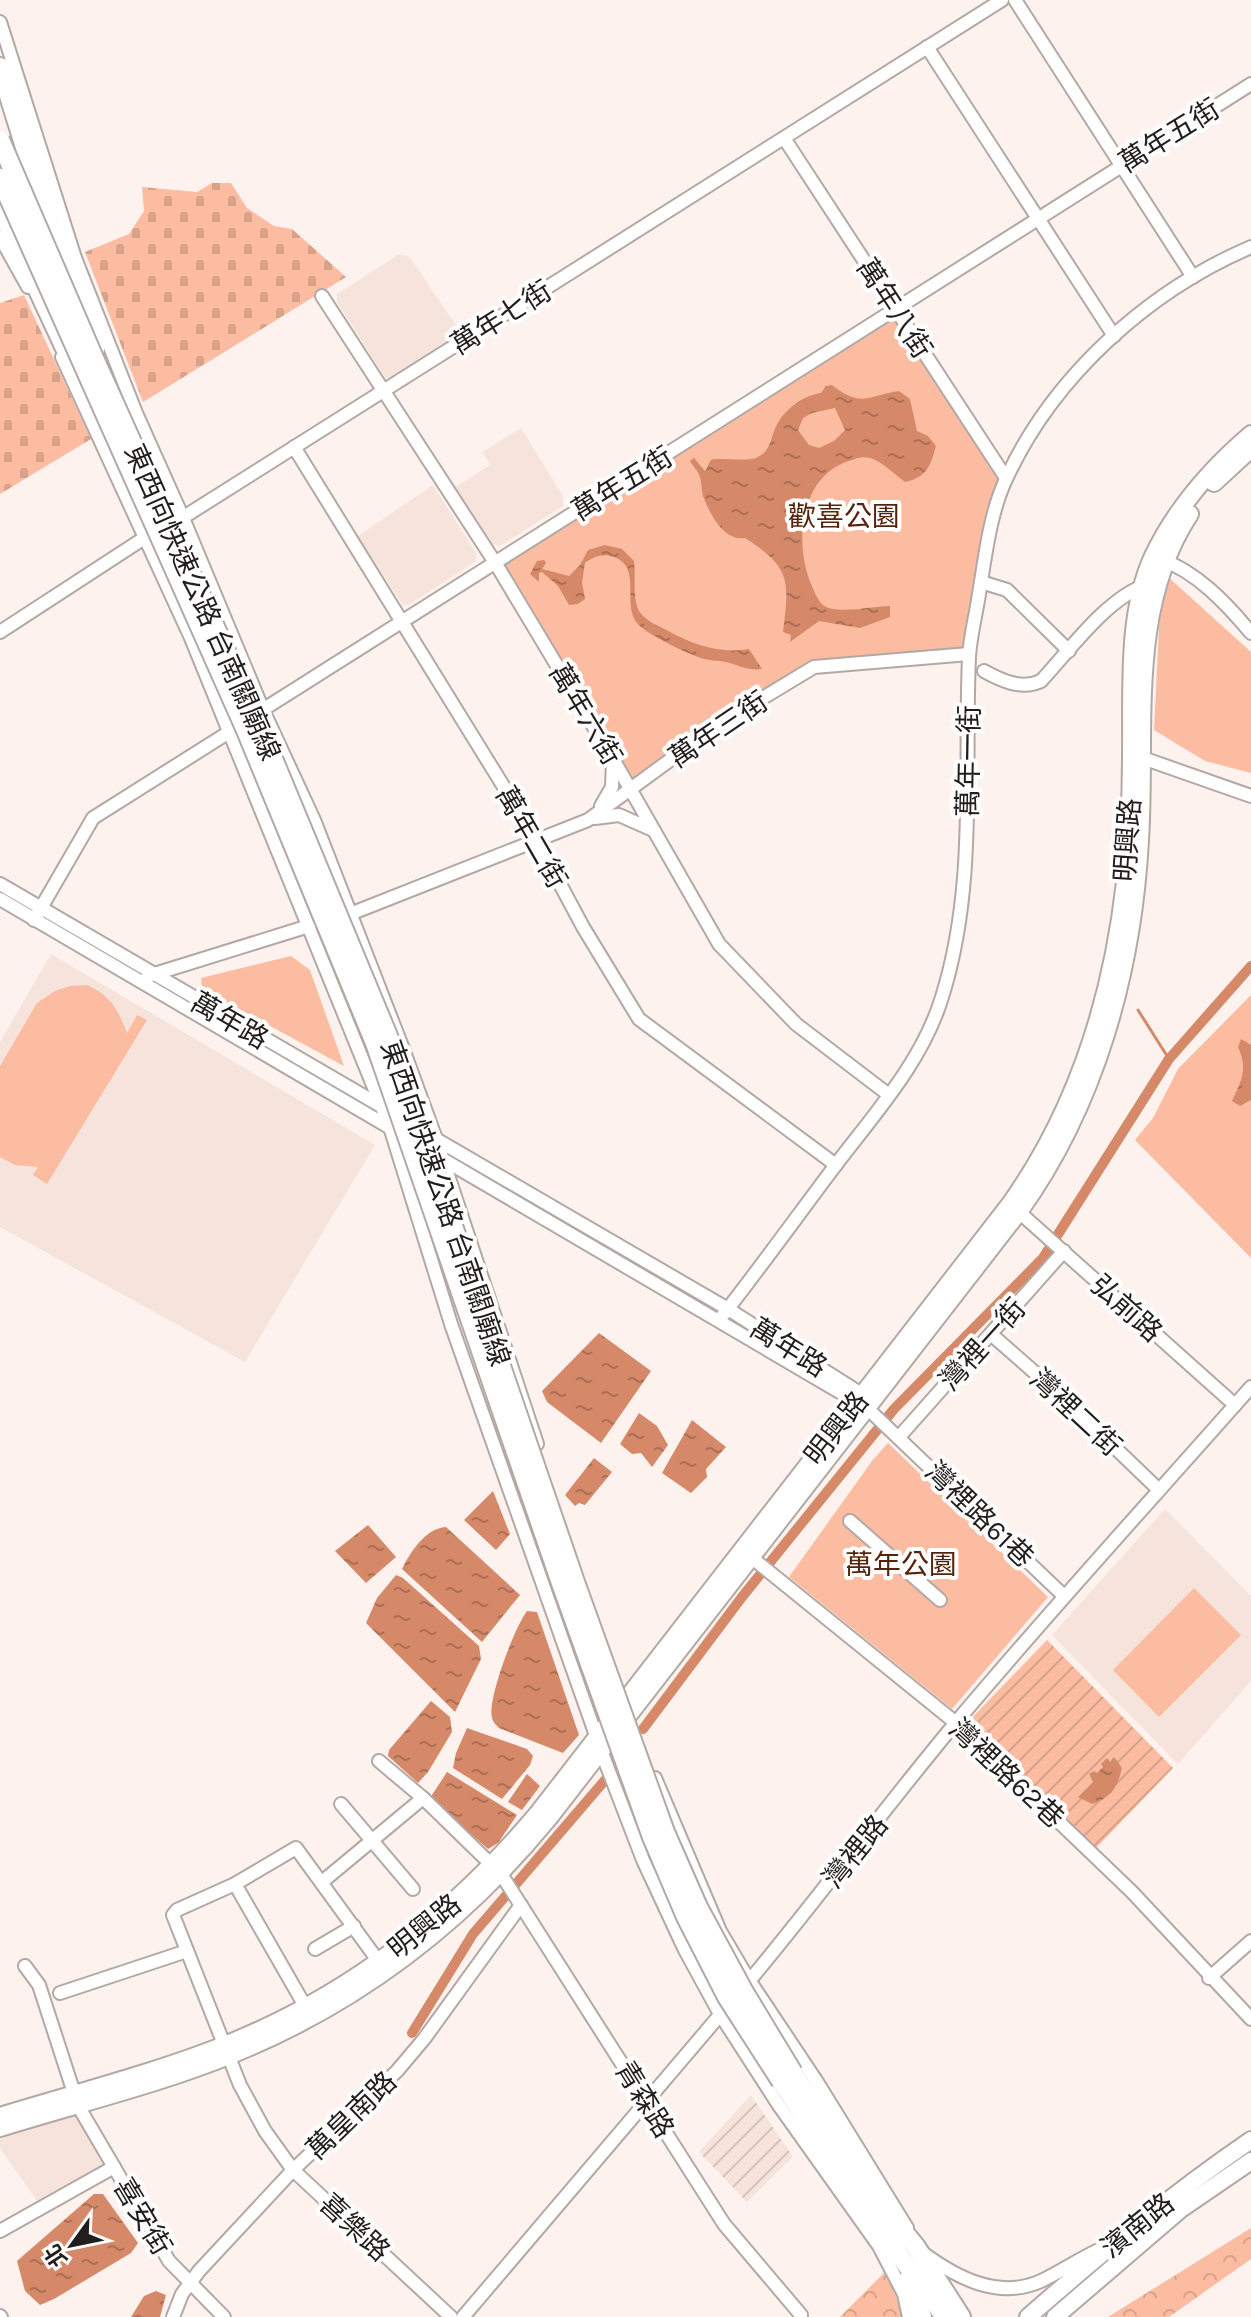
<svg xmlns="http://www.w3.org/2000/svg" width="1251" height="2317" font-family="Karla,'Noto Sans TC',sans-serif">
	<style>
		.built { fill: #f6e4dc }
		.industrial { fill: url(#industrial-furrows) }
		.green { fill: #fbbca1 }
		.forest { fill: url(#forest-crowns) }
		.cemetery { fill: url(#cemetery-stones) }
		.garden { fill: url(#garden-furrows) }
		.water { fill: url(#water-ripples); fill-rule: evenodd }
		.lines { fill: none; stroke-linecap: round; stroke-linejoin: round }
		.stream { stroke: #d58968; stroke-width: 3 }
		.canal { stroke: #d58968; stroke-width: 10 }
		.minor-casing { stroke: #b2a9a5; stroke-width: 16 }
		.major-casing { stroke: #b2a9a5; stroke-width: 20 }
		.highway-casing { stroke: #b2a9a5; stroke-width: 22 }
		.minor { stroke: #fff; stroke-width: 12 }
		.major { stroke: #fff; stroke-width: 16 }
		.highway { stroke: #fff; stroke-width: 18 }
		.highway-bridge-casing { stroke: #b2a9a5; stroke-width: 22; stroke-linecap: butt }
		.highway-bridge { stroke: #fff; stroke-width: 18 }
		.labels { text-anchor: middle; stroke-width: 8; stroke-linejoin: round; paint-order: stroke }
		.street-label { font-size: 28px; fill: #221e1d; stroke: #fff }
		.park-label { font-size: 28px; fill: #55240c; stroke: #fff }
	</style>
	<defs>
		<pattern id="industrial-furrows" width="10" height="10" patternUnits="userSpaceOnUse" patternTransform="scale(2)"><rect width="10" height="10" fill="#f6e4dc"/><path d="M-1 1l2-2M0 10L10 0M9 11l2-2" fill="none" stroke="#d3c3bc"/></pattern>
		<pattern id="forest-crowns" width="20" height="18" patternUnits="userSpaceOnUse" patternTransform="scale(2)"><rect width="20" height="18" fill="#fbbca1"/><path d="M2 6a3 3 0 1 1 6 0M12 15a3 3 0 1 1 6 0" fill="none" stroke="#d7a18a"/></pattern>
		<pattern id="cemetery-stones" width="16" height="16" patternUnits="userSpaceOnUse" patternTransform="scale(2)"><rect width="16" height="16" fill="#fbbca1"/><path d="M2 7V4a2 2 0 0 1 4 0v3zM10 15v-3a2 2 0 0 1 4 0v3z" fill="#d7a18a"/></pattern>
		<pattern id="garden-furrows" width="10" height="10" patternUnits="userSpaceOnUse" patternTransform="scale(2)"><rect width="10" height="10" fill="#fbbca1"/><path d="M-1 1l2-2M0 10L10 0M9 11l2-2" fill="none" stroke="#d7a18a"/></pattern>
		<pattern id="water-ripples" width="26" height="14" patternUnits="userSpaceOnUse" patternTransform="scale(2)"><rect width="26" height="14" fill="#d58968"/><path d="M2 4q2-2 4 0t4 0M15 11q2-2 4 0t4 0" fill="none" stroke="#ac6f55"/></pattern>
	</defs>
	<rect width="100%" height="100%" fill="#fdf2ee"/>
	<g class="built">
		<polygon points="398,255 409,256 459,330 455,338 392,378 385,377 337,302 337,294"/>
		<polygon points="521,428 563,496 563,506 500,546 489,543 454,488 490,465 483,452"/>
		<polygon points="433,485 477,555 475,562 408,605 403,605 358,536"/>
		<polygon points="51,954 375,1145 245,1362 0,1227 0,1042"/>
		<polygon points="1165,1509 1251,1596 1251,1681 1178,1764 1052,1635"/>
		<polygon points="88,2110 116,2154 107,2165 38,2202 0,2148 0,2138"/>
	</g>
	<polygon class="industrial" points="751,2095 793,2157 747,2202 699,2152"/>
	<g class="green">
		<polygon points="896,309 1006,478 969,654 814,667 630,789 496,564"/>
		<polygon points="1167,576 1251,652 1251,773 1205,761 1154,730 1159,627"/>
		<polygon points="291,956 310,970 344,1066 202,989 201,978"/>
		<path d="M87,985C110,995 118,1009 127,1033L137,1015L147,1020L47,1184L33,1175L38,1167L15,1165L0,1157V1066L37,1003L55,991L70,986Z"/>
		<polygon points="1251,995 1251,1258 1135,1140 1153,1118 1178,1069"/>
		<polygon points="888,1443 1048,1597 952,1709 789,1577 872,1461"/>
		<polygon points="1194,1588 1241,1635 1159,1717 1113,1670"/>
	</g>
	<g class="forest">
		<polygon points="1251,2228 1251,2259 1169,2317 1108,2317"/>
		<polygon points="884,2273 895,2292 902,2317 840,2317"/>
	</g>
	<g class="cemetery">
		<polygon points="212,183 231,183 247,208 274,226 292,229 346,277 143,402 85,252 129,234 144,211 142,187 197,192"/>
		<polygon points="24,295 91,439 0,494 0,303"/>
	</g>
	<polygon class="garden" points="1047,1640 1173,1768 1095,1849 967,1723"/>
	<g class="water">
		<path d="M832,385C862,409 869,395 899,391L910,399L917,431L928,436L936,446C930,467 927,477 905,482C894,474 883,462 870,458C861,456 855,459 846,462C800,479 794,543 811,584C814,590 817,600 823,605C835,615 874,606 890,606V617L860,628L819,621L790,642L791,635L783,632C789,582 792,568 745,538C723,541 710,514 703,496C701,490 702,483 700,477C698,471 693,466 690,461L694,458L705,471C708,468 708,463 711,460C716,457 746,462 756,458C773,451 770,434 779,421C788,407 805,395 821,393L826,386ZM835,408L845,430L834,441L819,448L809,445L798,430L803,418L812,413Z"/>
		<path d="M605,545L622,549L634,561C636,576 632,597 639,611C646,622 660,626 670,632C694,645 721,654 749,649L762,669C747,671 739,665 726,662C718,660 709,661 701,658C686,653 646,634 637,623C622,603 642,567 614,557C604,553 594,556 585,563L582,582L585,599L578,604L569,605L558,586L542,572L539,573V582L530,574L537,561L544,560L546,563L542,569L569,576L580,565L588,550Z"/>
		<path d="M1241,1039L1251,1045V1100L1240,1106L1232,1101C1242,1080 1248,1069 1238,1047Z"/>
		<polygon points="599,1333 651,1371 601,1443 547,1402 542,1391"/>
		<polygon points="639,1413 657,1426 668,1445 652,1467 641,1453 632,1454 620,1444"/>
		<polygon points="692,1420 726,1447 706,1469 707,1477 691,1493 662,1473"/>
		<polygon points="594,1458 612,1472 585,1505 579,1503 575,1506 565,1495"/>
		<polygon points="493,1491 510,1534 496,1550 464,1520"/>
		<polygon points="368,1525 396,1557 366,1583 335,1551"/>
		<path d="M446,1527L520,1595L482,1642L402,1569C410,1552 426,1528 446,1527Z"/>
		<polygon points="396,1575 403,1578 479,1646 481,1659 455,1712 366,1623 377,1598"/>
		<path d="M527,1611L537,1612L579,1735L563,1753L499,1728C496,1725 493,1722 492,1718C487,1700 515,1626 527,1611Z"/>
		<polygon points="431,1701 450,1717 452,1732 428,1772 418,1783 388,1756 389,1750"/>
		<polygon points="467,1728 527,1749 533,1756 530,1765 502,1799 453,1768 456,1753"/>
		<path d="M1114,1757L1122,1768C1117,1788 1112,1797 1092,1804L1078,1797L1093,1782L1089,1774L1094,1771L1097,1773L1103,1767L1101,1764L1107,1758L1110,1762Z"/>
		<polygon points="447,1772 517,1815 498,1843 488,1849 430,1798"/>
		<polygon points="527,1774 540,1786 522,1810 508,1802"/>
		<polygon points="94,2194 103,2194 138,2243 131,2253 54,2299 40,2305 25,2291 17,2261"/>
		<polygon points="156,2291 166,2295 160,2317 131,2317 144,2296"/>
	</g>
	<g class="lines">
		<polyline class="stream" points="1138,1010 1169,1059"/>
		<g class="canal">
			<polyline points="643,1729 742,1597 894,1409 1043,1258 1169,1059 1251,966"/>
			<polyline points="412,2033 473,1934 606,1779"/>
		</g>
		<g class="minor-casing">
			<g id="minor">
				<polyline points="1015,0 1193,277"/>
				<polyline points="0,22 75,258 136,413 183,518 263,710 314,820 403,1049 436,1139 537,1444"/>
				<polyline points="927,47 1114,336"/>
				<polyline points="784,138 1006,478"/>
				<polyline points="0,237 28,287"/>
				<polyline points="322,296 496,564 613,759 719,944 796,1024 889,1095"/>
				<polyline points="62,357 191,638 390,1127 451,1324 605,1761 643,1860 685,1950 720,2014 778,2104 879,2246 904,2294 909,2317"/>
				<polyline points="294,447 536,839 583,927 639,1019 836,1165"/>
				<polyline points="179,520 1002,0"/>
				<path d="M1160,559C1196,571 1227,604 1251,633"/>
				<polyline points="981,582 1007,590 1069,651"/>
				<polyline points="0,632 152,533"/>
				<path d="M984,671C1002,681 1022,690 1041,681C1069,651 1107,598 1146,585"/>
				<polyline points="256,714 1251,84"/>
				<polyline points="1134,755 1251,796"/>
				<polyline points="601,806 612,787 613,760"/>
				<polyline points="595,818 619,815 653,830"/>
				<polyline points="0,884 381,1106"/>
				<polyline points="0,899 389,1127"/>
				<polyline points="350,914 588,820 718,725 814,667 969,654"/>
				<polyline points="34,920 93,818 234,729"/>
				<polyline points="148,976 309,926"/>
				<polyline points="434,1138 728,1309 863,1395 865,1401"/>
				<polyline points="439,1157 867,1408 1064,1596"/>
				<polyline points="1019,1212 1235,1405"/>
				<path d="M720,1319C760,1268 798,1215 838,1162C877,1111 923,1060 942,997C977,886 964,770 969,657C970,638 975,619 978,600C985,560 989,514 1007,477C1054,376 1148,291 1251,247"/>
				<polyline points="992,1335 1058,1393 1159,1490"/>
				<polyline points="899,1437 1064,1251"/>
				<polyline points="850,1521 940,1600"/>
				<polyline points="746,1553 956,1723 1132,1892 1251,2019"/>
				<polyline points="379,1761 423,1798 501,1874 724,2224 801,2315 800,2317"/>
				<polyline points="655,1778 720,1931 749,1980 817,2082 907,2228"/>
				<polyline points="341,1804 413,1889"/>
				<polyline points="322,1882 423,1798"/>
				<polyline points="235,1884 309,2013"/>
				<polyline points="315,1949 354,1926"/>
				<polyline points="379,1962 296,1848 235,1884 177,1910 173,1915 240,2085 265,2131 293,2170 451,2317"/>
				<polyline points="25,1966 39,1985 74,2093"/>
				<polyline points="1209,1978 1251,1941"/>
				<path d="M745,1986C818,1899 885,1807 958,1720C1053,1607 1153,1498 1251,1387"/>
				<polyline points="60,1993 187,1951"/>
				<polyline points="77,2104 169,2261 224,2317"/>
				<polyline points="0,2231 114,2167"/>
				<path d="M923,2253C957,2278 999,2300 1041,2281C1062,2271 1082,2257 1103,2248"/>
				<polyline points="0,2316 1,2317"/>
				<polyline points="173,2317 182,2294 199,2271 293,2170 397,2071 424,2039 521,1905"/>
				<polyline points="463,2317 725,2009"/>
			</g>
		</g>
		<g class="major-casing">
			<g id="major">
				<polyline points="1214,483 1251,449"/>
				<path d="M0,2116C75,2093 154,2073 227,2044C351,1994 453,1914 538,1813L1010,1204C1078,1108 1112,997 1125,882C1129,839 1131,797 1131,754C1132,692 1126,614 1153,556C1176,508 1211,468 1251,434"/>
				<path d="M0,2128C77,2104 157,2085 231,2055C358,2004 463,1923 549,1818L1019,1212C1096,1105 1133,971 1140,840C1147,732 1127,609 1190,514"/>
				<path d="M1028,2317C1100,2254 1172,2194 1251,2140"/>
				<polyline points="1055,2317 1181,2209 1251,2161"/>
			</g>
		</g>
		<g class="highway-casing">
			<g id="highway">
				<polyline points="0,67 50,228 96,338 94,358"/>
				<polyline points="0,208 70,359 85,376"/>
				<polyline points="793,2073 884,2208 916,2247 961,2317"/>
				<polyline points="781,2081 875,2222 945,2317"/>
				<polyline points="908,2280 922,2317"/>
			</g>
		</g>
		<use href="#minor" class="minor"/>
		<use href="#major" class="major"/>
		<use href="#highway" class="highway"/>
		<g class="highway-bridge-casing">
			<g id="highway-bridge">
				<polyline points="0,140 94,358 257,720 388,1036 575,1582 665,1832 698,1907 744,1992 793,2073"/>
				<polyline points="0,178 245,728 375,1043 562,1586 652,1837 686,1917 727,1997 781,2081"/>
			</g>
		</g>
		<use href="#highway-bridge" class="highway-bridge"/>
	</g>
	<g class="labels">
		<g class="street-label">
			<text transform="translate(1169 135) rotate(-32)" y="10">萬年五街</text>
			<text transform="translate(895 308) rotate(57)" y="10">萬年八街</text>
			<text transform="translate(501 317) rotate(-32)" y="10">萬年七街</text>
			<text transform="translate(622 483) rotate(-32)" y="10">萬年五街</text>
			<text transform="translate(203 602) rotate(66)" y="10">東西向快速公路 台南關廟線</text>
			<text transform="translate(586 714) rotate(59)" y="10">萬年六街</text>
			<text transform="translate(718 729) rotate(-34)" y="10">萬年三街</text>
			<text transform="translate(968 761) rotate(-89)" y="10">萬年一街</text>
			<text transform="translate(532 837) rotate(60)" y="10">萬年二街</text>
			<text transform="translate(1127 840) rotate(-86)" y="10">明興路</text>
			<text transform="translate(230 1020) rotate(30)" y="10">萬年路</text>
			<text transform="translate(446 1203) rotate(71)" y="10">東西向快速公路 台南關廟線</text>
			<text transform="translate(1127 1308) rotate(42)" y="10">弘前路</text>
			<text transform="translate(982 1344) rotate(-48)" y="10">灣裡一街</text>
			<text transform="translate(789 1347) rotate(32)" y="10">萬年路</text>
			<text transform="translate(1076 1412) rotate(43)" y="10">灣裡二街</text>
			<text transform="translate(836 1428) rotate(-52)" y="10">明興路</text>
			<text transform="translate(980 1514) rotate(44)" y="10">灣裡路61巷</text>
			<text transform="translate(1007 1773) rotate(43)" y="10">灣裡路62巷</text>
			<text transform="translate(855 1851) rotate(-51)" y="10">灣裡路</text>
			<text transform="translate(424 1926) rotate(-39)" y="10">明興路</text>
			<text transform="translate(645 2099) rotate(58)" y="10">青森路</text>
			<text transform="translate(351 2115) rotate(-44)" y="10">萬皇南路</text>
			<text transform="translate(143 2216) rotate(59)" y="10">喜安街</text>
			<text transform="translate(1137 2225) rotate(-39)" y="10">濱南路</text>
			<text transform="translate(355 2227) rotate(43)" y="10">喜樂路</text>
		</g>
		<g class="park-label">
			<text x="844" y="526">歡喜公園</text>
			<text x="901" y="1574">萬年公園</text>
		</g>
	</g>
	<g transform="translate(72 2245) rotate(237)" stroke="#ffffff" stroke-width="6" paint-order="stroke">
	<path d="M0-6L14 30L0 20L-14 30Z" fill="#221e1d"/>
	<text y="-12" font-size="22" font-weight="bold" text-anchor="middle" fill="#221e1d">北</text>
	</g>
</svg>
